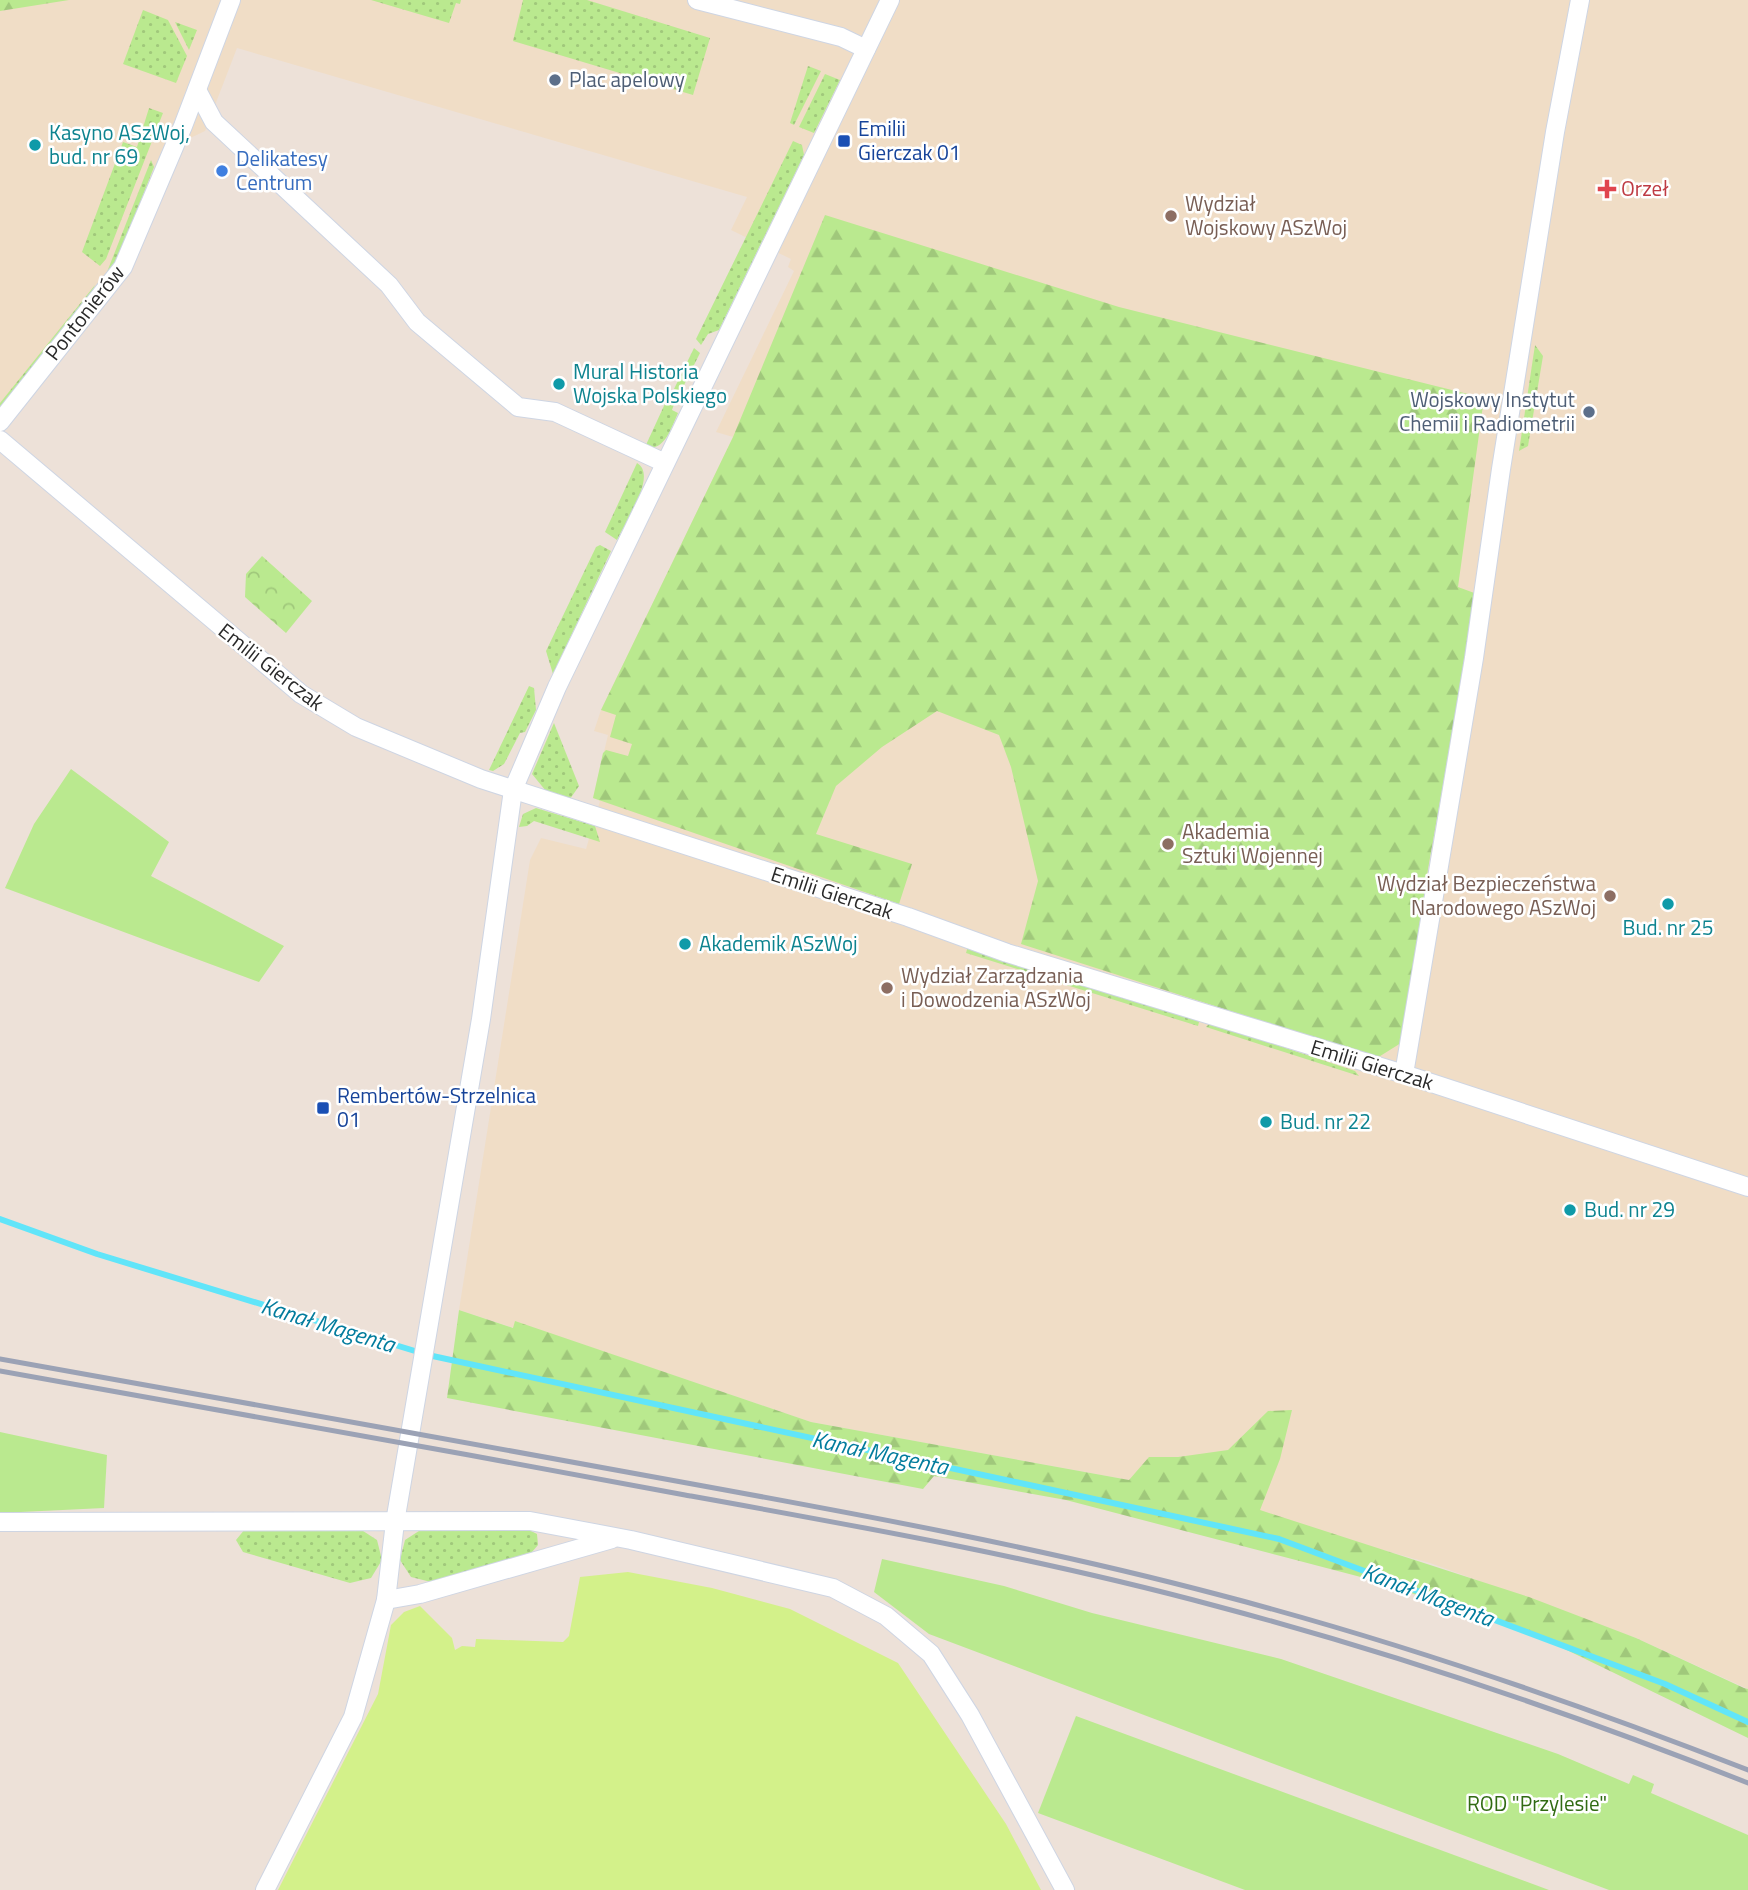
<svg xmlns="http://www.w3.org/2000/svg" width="1748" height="1890" font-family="'Titillium Web',sans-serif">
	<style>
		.education { fill: #f0ddc6 }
		.grass { fill: url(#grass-dots) }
		.forest { fill: url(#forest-firs) }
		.park { fill: url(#park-crowns) }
		.garden { fill: #bae98f }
		.pitch { fill: #d3f18a }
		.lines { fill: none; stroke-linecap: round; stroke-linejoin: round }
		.stream { stroke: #61e5f9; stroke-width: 6 }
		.minor-casing { stroke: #ced5e3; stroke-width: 20 }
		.minor { stroke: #fff; stroke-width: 18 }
		.rail { stroke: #9ba2b5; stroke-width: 5 }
		.service-dot { fill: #5c6f8a; stroke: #fff; stroke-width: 2.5 }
		.transit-dot { fill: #1a4fb4; stroke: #fff; stroke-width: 2.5 }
		.culture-dot { fill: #0f9aa8; stroke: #fff; stroke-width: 2.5 }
		.shop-dot { fill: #3f7fe0; stroke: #fff; stroke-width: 2.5 }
		.health-dot { fill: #e0444e; stroke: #fff; stroke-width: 2.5 }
		.education-dot { fill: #8d6e63; stroke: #fff; stroke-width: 2.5 }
		.labels { text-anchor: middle; stroke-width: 5; stroke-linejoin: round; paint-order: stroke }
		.service-label { font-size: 21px; fill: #4e5e75; stroke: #fff; text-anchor: start }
		.transit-label { font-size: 21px; fill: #164399; stroke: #fff; text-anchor: start }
		.culture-label { font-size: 21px; fill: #0d838f; stroke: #fff; text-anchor: start }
		.shop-label { font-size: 21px; fill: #366cbe; stroke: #fff; text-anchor: start }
		.health-label { font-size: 21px; fill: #be3a42; stroke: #fff; text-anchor: start }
		.education-label { font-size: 21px; fill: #785e54; stroke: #fff; text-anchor: start }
		.street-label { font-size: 21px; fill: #292929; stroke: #fff }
		.park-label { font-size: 21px; fill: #316b13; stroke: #fff }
		.water-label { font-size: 23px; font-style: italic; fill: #027c9d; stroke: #fff }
	</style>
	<defs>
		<pattern id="grass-dots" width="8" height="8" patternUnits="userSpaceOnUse" patternTransform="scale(1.75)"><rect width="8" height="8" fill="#bae98f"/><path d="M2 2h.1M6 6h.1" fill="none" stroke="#a0c87b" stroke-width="1.8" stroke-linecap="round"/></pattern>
		<pattern id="forest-firs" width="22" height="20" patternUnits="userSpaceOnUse" patternTransform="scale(1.75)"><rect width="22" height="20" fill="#bae98f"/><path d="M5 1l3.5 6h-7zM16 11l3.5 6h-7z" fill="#a0c87b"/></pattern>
		<pattern id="park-crowns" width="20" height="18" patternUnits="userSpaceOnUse" patternTransform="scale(1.75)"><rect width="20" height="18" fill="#bae98f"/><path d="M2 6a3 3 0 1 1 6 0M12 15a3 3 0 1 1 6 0" fill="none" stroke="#a0c87b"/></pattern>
	</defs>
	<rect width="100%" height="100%" fill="#ede1d8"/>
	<polygon class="education" points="0,0 1748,0 1748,1689 1636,1638 1430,1563 1129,1480 811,1422 516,1322 514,1328 459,1310 530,860 541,838 586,849 600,801 593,798 608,735 594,731 601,710 733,437 716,432 794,271 788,267 791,259 731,230 747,197 237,48 205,131 184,141 132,267 0,434"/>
	<g class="grass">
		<polygon points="371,0 461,0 460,4 456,3 449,23"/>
		<polygon points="523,0 587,0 710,38 693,95 513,41"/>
		<polygon points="143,10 168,20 187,56 176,83 123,64"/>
		<polygon points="175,22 197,30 189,50"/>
		<polygon points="808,66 821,71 794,125 790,123"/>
		<polygon points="825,74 840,80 814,133 799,127"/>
		<polygon points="149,108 163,113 106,259 100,266 82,252 123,142 137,147"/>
		<polygon points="793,141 802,145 804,155 719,330 708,334 701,345 696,339"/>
		<polygon points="151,160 154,167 116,264 107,272"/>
		<polygon points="95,285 89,299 0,410 0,403"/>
		<polygon points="1535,345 1543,356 1528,446 1519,451"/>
		<polygon points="694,348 700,353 681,391 674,389"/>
		<path d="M669,395L677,396L672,410L678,413C671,428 665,452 645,447Z"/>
		<path d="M637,463C658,475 625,523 617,540L605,532Z"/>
		<polygon points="600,545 611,551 553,674 546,651 596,547"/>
		<polygon points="529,686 534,688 536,710 525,732 520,733 504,764 493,771 489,770"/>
		<polygon points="554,723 579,786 570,799 546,791 532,774"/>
		<polygon points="536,808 595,826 600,842 534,821 527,826 519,827 523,814"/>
		<polygon points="968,946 1025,965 1030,973 966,953"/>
		<polygon points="1064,979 1198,1019 1199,1022 1198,1026 1060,983"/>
		<polygon points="1210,1023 1355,1071 1359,1076 1206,1027"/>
		<polygon points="525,1528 537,1534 538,1545 532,1552 431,1582 411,1577 400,1560 405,1540 422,1529"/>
		<polygon points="245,1529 360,1529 377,1540 382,1560 371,1578 350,1583 243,1552 236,1540"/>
	</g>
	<g class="forest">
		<polygon points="0,0 69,0 0,11"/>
		<polygon points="825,215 1119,307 1484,398 1458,587 1477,594 1428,869 1401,1043 1377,1058 1021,944 1038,881 1011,767 999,735 937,711 882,747 836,786 816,834 912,864 899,904 593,798 603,753 606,750 628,756 632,744 610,737 616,715 601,710 733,437"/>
		<polygon points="459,1310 513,1328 515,1321 811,1422 1129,1480 1149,1457 1178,1457 1228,1450 1268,1411 1292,1410 1280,1459 1260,1510 1529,1597 1636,1638 1744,1688 1748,1689 1748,1738 1540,1637 1376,1581 1066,1500 934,1476 923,1489 447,1398"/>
	</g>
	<polygon class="park" points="262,556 312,601 286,633 245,597 246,574"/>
	<g class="garden">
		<polygon points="71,769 169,842 151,876 284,946 259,982 5,888 34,824"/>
		<polygon points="0,1432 107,1455 104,1508 0,1513"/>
		<polygon points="882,1559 1004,1586 1092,1613 1281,1659 1558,1754 1629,1784 1633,1775 1654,1784 1651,1793 1748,1835 1748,1890 1609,1890 929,1634 874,1592"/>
		<polygon points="1076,1716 1549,1890 1245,1890 1038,1813"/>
	</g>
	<polygon class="pitch" points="628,1572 712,1588 790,1609 898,1663 1006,1824 1041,1890 278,1890 378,1694 391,1625 404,1612 420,1606 452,1638 455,1650 462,1646 475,1647 476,1639 563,1642 569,1636 580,1577"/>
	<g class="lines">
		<polyline class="stream" points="0,1219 97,1254 428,1355 1279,1539 1665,1684 1748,1722"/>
		<g class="minor-casing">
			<g id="minor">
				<polyline points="697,0 841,37 866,49"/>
				<polyline points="197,90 214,122 389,285 417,322 518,407 555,412 665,463"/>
				<polyline points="0,422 123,267 183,126 231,0"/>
				<polyline points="0,440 301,694 356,727 481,779 908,917 1007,953 1404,1074 1748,1187"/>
				<polyline points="1404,1074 1474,658 1501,469 1555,132 1580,0"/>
				<polyline points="0,1522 530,1521 631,1540 833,1588 886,1616 931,1654 970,1715 1065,1890"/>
				<polyline points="386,1600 420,1594 612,1539"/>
				<polyline points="265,1890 353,1717 386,1600 395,1522 481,1019 513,790 557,687 890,0"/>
			</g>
		</g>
		<use href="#minor" class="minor"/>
		<g class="rail">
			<path d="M0,1359C225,1400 451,1439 676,1481C857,1514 1038,1547 1216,1594C1397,1641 1574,1702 1748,1770"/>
			<path d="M0,1371C229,1412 457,1452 685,1495C863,1527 1042,1559 1216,1606C1397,1654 1574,1714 1748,1783"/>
		</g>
	</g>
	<g class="service-dot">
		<circle cx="555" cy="80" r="7"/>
		<circle cx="1589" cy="412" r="7"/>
	</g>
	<g class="transit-dot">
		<rect x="837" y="134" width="14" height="14" rx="3.5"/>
		<rect x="316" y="1101" width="14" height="14" rx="3.5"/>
	</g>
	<g class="culture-dot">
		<circle cx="35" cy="145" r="7"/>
		<circle cx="559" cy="384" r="7"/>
		<circle cx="1668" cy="904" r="7"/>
		<circle cx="685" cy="944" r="7"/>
		<circle cx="1266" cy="1122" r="7"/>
		<circle cx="1570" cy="1210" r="7"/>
	</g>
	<circle class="shop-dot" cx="222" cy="171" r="7"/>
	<path class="health-dot" d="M1603.5 178.5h7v7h7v7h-7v7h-7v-7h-7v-7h7z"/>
	<g class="education-dot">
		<circle cx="1171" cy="216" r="7"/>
		<circle cx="1168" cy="844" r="7"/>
		<circle cx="1610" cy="896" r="7"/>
		<circle cx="887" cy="988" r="7"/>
	</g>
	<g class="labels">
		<g class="service-label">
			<text x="569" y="87">Plac apelowy</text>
			<text x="1575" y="407" text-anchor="end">Wojskowy Instytut<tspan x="1575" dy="24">Chemii i Radiometrii</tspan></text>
		</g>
		<g class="transit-label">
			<text x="858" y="136">Emilii<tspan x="858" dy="24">Gierczak 01</tspan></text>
			<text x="337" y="1103">Rembertów-Strzelnica<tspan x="337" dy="24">01</tspan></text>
		</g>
		<g class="culture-label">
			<text x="49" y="140">Kasyno ASzWoj,<tspan x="49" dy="24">bud. nr 69</tspan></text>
			<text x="573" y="379">Mural Historia<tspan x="573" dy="24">Wojska Polskiego</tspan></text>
			<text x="1668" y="935" text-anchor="middle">Bud. nr 25</text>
			<text x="699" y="951">Akademik ASzWoj</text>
			<text x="1280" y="1129">Bud. nr 22</text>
			<text x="1584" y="1217">Bud. nr 29</text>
		</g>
		<g class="shop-label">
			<text x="236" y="166">Delikatesy<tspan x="236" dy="24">Centrum</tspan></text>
		</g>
		<g class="health-label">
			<text x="1621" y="196">Orzeł</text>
		</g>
		<g class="education-label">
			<text x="1185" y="211">Wydział<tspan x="1185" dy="24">Wojskowy ASzWoj</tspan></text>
			<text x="1182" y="839">Akademia<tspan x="1182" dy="24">Sztuki Wojennej</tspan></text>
			<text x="1596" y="891" text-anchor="end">Wydział Bezpieczeństwa<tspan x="1596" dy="24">Narodowego ASzWoj</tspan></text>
			<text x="901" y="983">Wydział Zarządzania<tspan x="901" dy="24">i Dowodzenia ASzWoj</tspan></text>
		</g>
		<g class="street-label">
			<text transform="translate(85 313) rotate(-52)" y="7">Pontonierów</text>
			<text transform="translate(271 667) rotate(38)" y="7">Emilii Gierczak</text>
			<text transform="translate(832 893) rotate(18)" y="7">Emilii Gierczak</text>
			<text transform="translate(1372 1065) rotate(17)" y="7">Emilii Gierczak</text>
		</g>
		<g class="park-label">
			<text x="1537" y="1811">ROD "Przylesie"</text>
		</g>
		<g class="water-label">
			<text transform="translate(328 1325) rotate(17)" y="8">Kanał Magenta</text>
			<text transform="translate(880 1453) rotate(12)" y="8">Kanał Magenta</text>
			<text transform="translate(1428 1595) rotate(21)" y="8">Kanał Magenta</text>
		</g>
	</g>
</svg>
